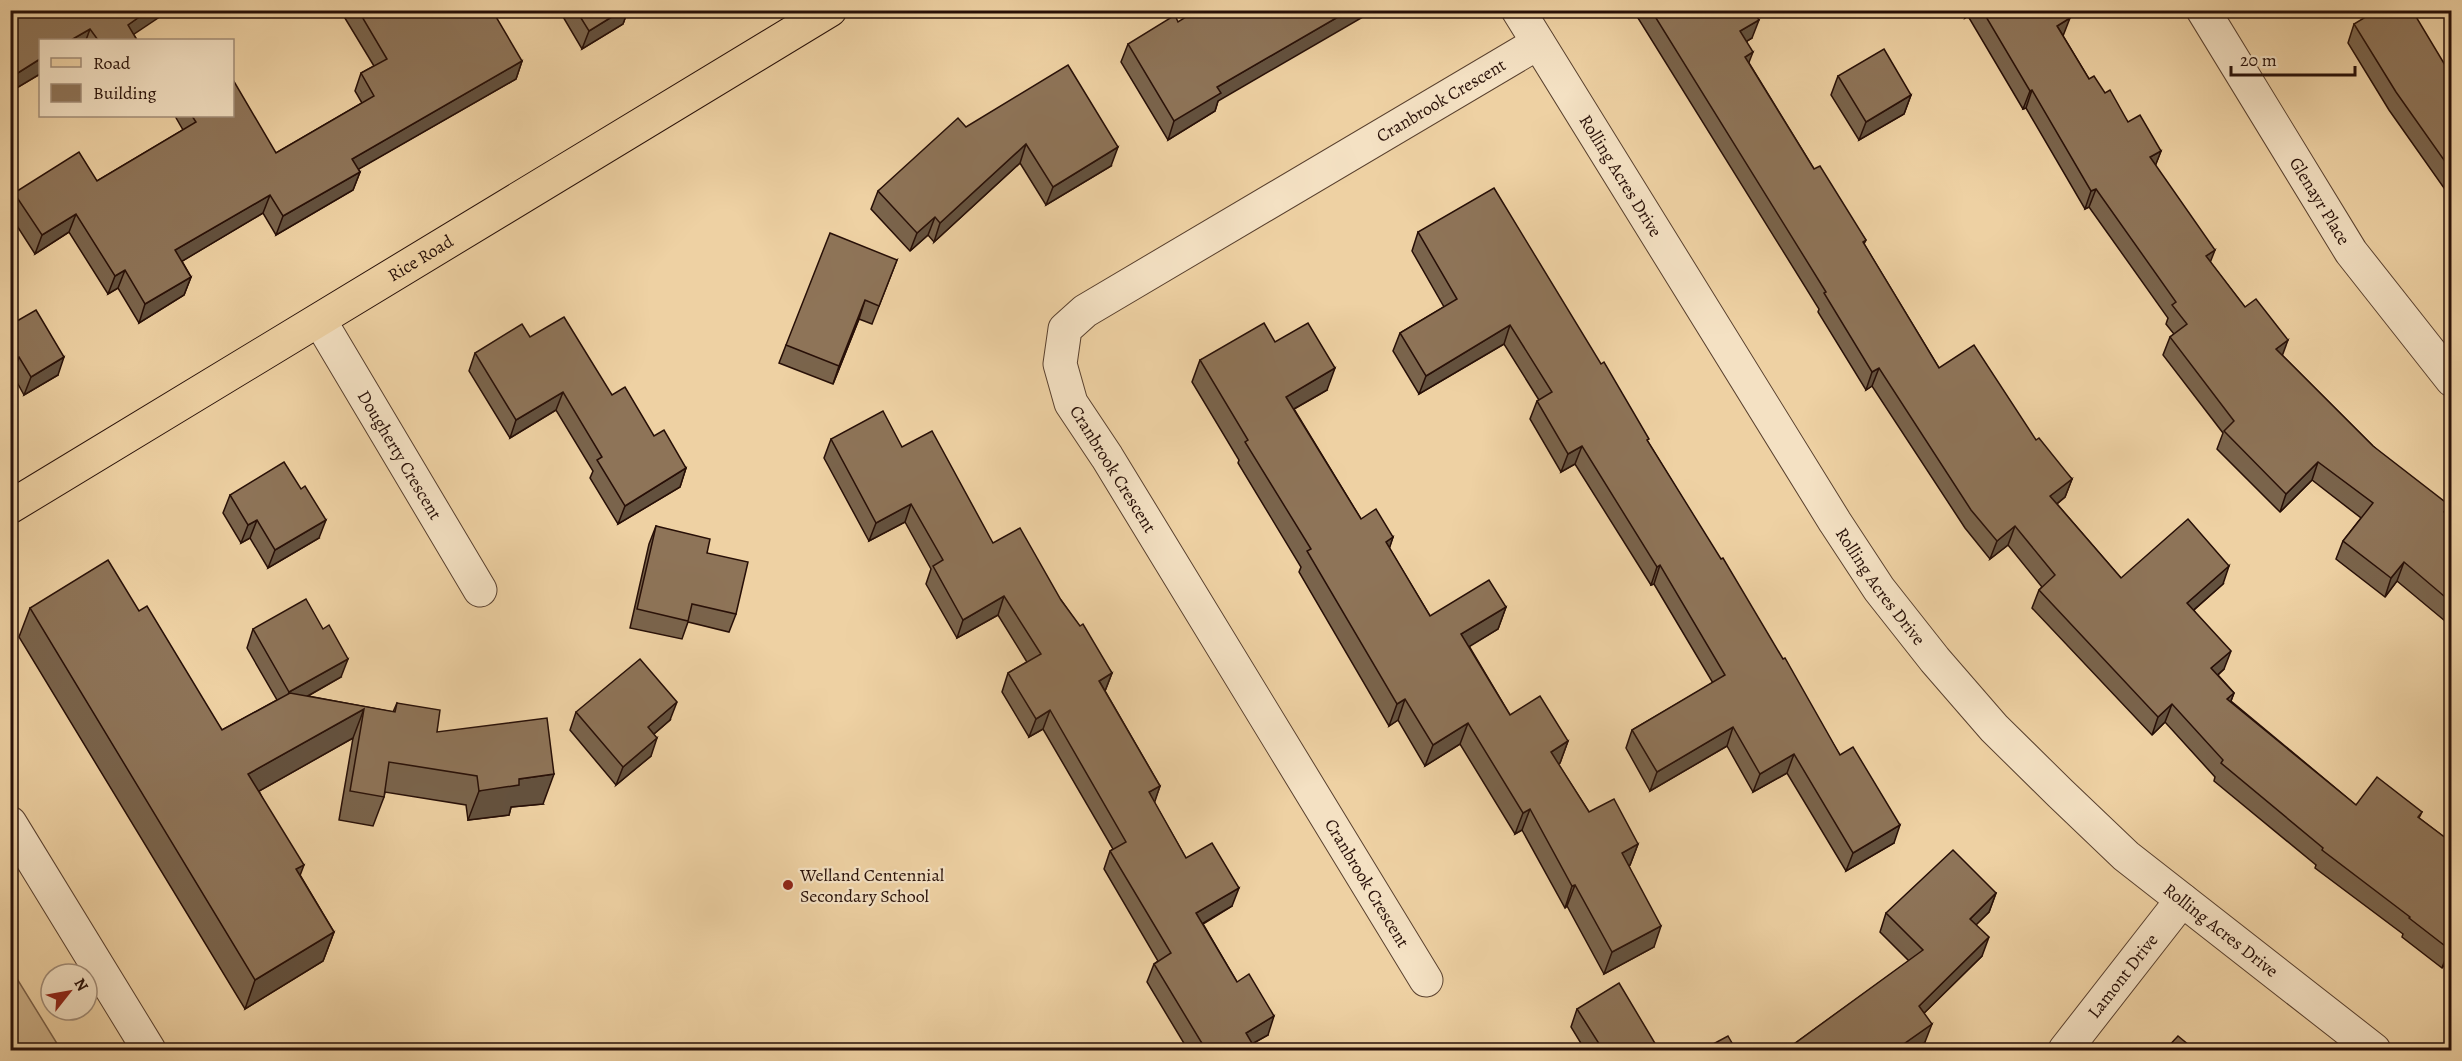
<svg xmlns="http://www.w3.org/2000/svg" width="2462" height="1061" font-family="Alegreya,serif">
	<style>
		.green { fill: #ccb088; stroke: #7a6048; stroke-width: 1.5 }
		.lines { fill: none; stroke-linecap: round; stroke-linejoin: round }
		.minor-casing { stroke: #59402e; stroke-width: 35 }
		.major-casing { stroke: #270f07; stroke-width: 35 }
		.minor { stroke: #f4e1c3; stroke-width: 33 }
		.major { stroke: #eed1a3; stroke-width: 33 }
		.wall { fill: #7a644c; stroke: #270f07; stroke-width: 1.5 }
		.shaded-wall { fill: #63513e; stroke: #270f07; stroke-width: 1.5 }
		.building { fill: #8e7458; stroke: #270f07; stroke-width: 1.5 }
		.poi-dot { fill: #8f2418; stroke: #f4e1c3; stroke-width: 2 }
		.labels { text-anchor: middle; stroke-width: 4.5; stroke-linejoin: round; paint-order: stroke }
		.street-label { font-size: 18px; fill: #270f07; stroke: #f4e1c3 }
		.poi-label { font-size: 18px; fill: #270f07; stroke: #f4e1c3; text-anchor: start }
	</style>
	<rect width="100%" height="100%" fill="#eed1a3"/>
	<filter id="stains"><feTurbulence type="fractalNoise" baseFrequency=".00333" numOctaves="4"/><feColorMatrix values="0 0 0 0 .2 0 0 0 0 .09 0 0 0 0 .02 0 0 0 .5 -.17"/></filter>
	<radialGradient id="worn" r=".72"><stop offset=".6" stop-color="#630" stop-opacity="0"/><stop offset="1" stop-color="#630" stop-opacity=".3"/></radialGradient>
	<polygon class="green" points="10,969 11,969 61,1050 11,1050"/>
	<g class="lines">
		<g class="minor-casing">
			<g id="minor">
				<path id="s1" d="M1518,10L1835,522L1879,589L1935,660L1994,728L2060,793L2126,856L2374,1050"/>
				<path id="s2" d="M2203,10L2351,252L2452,380"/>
				<path id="s3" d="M320,321L480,590"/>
				<polyline points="10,823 149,1050"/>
				<path id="s4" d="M1426,980L1107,457L1071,403L1060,364L1065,329L1085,311L1538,43"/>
				<path id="s5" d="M2065,1050L2182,900"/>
			</g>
		</g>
		<g class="major-casing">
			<g id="major">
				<path id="s6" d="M10,507L830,10"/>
			</g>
		</g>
		<use href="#minor" class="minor"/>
		<use href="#major" class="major"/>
	</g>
	<g class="wall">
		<polygon points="340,10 410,10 413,16 522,61 516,79 358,169 360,172 353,190 276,235 263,213 182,261 191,277 184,295 139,323 118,288 108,294 69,232 35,254 10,215 10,203 14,193 97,181 183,130 175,116 232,116 276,153 362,103 355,91 361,73 374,66"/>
		<polygon points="559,10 628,10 623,24 582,49"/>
		<polygon points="1633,10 1753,10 1752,38 1747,41 1749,63 1814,169 1866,240 1864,244 1939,368 2036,440 2072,479 2065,497 2057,504 2121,578 2223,584 2194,610 2224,669 2218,675 2234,693 2231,701 2356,805 2422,812 2419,818 2451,842 2451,955 2442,968 2402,937 2403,934 2315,868 2316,865 2214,781 2215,777 2165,722 2152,735 2032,608 2039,590 2042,587 2008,545 1990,559 1965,528 1872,386 1866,390 1818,312 1819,309"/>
		<polygon points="1961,10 2065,10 2063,36 2089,79 2105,93 2128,122 2161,151 2155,166 2210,262 2282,355 2373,446 2451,518 2451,626 2397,581 2385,597 2336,559 2343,541 2361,518 2312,480 2280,512 2217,449 2223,433 2163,355 2170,337 2174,334 2166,324 2168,318 2089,207 2085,209 2026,108 2023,109 1968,16 1965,18"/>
		<polygon points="10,13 134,35 137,40 40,40 40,74 10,92"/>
		<polygon points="2354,24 2451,75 2451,198 2389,110 2348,43"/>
		<polygon points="1128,44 1218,101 1215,111 1168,140 1121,62"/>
		<polygon points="1838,76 1911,95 1904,114 1859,140 1831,95"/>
		<polygon points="966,127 1111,166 1046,205 1020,163 934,242 928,235 910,251 871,209 878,191"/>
		<polygon points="1418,232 1648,442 1894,843 1846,871 1787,773 1753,792 1727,746 1650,791 1626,748 1632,730 1713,683 1654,584 1651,585 1575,464 1561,472 1530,419 1537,401 1539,400 1504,344 1419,394 1393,351 1400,333 1444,307 1412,251"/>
		<polygon points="897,260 872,324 859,319 833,384 779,363 786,345"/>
		<polygon points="10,325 58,375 24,395 13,375 10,377"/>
		<polygon points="530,337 612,395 654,436 686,468 680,487 618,524 590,478 593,471 556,410 510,438 469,371 475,353"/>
		<polygon points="1275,342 1327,390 1294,409 1361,519 1393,537 1389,548 1430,616 1506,607 1498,629 1469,646 1510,715 1568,741 1560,763 1558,764 1589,812 1638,844 1630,865 1629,866 1654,947 1604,974 1567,906 1565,908 1522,830 1515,834 1460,744 1425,766 1398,720 1389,726 1299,572 1301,567 1238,463 1239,460 1192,382 1200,360"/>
		<polygon points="831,439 902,447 993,543 1061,600 1112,673 1105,691 1160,786 1154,802 1186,858 1232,906 1203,924 1268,1035 1252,1044 1256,1050 1188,1050 1147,982 1154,964 1158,961 1104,869 1110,851 1113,849 1043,729 1029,737 1002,692 1008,673 1027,662 998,615 957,638 926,584 931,569 905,522 869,541 824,458"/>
		<polygon points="230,495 319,538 268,568 250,538 241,543 223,513"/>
		<polygon points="656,526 707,553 736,614 729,632 688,622 682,639 630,628 649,544"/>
		<polygon points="30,608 139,611 222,730 277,700 247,648 253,629 341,677 308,696 393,712 397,703 437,732 543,804 511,807 509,815 468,820 466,805 385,792 384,797 373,826 339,820 353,738 259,791 300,875 334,932 323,961 245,1009 19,637"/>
		<polygon points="576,712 670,720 654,734 651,756 616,785 570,730"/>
		<polygon points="1996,893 1989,912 1976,924 1982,956 1924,1013 1925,1042 1787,1049 1909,961 1880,932 1886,913"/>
		<polygon points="1577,1009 1659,1050 1585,1050 1571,1027"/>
	</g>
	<g class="shaded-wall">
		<polygon points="149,10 170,10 125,40 128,25"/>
		<polygon points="623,10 628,10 623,24 582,49 589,31"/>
		<polygon points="1350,10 1375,10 1218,101 1215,111 1168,140 1174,121 1217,87"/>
		<polygon points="1968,10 1970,10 1968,16 1965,18"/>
		<polygon points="2070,18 2063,36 2057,26"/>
		<polygon points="1759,20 1752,38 1734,49 1740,31"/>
		<polygon points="90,29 86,40 71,40"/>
		<polygon points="1753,52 1746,70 1745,57"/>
		<polygon points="40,59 40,74 10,92 10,84 13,76"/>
		<polygon points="522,61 516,79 345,177 352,159"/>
		<polygon points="2032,90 2026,108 2023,109 2030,91"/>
		<polygon points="1911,95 1904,114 1859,140 1866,122"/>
		<polygon points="1026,144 1020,163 934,242 940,223"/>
		<polygon points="1118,147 1111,166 1046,205 1053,187"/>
		<polygon points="2161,151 2154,169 2150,157"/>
		<polygon points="360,172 353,190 276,235 283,216"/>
		<polygon points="2096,189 2089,207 2085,209 2091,191"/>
		<polygon points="270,195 263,213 169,269 175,250"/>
		<polygon points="76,214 69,232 35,254 42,235"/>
		<polygon points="935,217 928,235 910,251 917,233"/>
		<polygon points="2215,250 2208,268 2206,256"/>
		<polygon points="125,270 118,288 108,294 115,276"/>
		<polygon points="191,277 184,295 139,323 145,304"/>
		<polygon points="865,300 859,319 833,384 839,366"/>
		<polygon points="1510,325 1504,344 1419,394 1426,376"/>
		<polygon points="2288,340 2281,359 2276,349"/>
		<polygon points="19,357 13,375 10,377 10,362"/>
		<polygon points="64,357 58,375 24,395 31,377"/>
		<polygon points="1335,368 1327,390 1278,418 1286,397"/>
		<polygon points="1879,368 1872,386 1866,390 1872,372"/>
		<polygon points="563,392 556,410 510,438 516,420"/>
		<polygon points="1582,446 1575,464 1561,472 1568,454"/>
		<polygon points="2318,462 2312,480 2280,512 2286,494"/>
		<polygon points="686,468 680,487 618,524 625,506"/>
		<polygon points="2072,479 2065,497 2043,515 2050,496"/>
		<polygon points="911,504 905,522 869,541 876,523"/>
		<polygon points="257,520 250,538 241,543 248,525"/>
		<polygon points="326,520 319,538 268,568 275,550"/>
		<polygon points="2015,526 2008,545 1990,559 1997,541"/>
		<polygon points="1393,537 1386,559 1386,542"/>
		<polygon points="2404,562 2397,581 2385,597 2391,578"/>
		<polygon points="1660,565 1654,584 1651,585 1657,567"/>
		<polygon points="2229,566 2223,584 2181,621 2187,603"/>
		<polygon points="1004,596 998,615 957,638 963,620"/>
		<polygon points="1506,607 1498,629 1454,656 1461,634"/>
		<polygon points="2231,651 2224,669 2205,686 2211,668"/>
		<polygon points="348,659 341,677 283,710 289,692"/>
		<polygon points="1112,673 1105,691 1099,681"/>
		<polygon points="2234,693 2227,711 2227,699"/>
		<polygon points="1405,699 1398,720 1389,726 1397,704"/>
		<polygon points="677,702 670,720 641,745 648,727"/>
		<polygon points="2172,704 2165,722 2152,735 2158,717"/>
		<polygon points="364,709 353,738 238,803 248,774"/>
		<polygon points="1050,710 1043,729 1029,737 1036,719"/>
		<polygon points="1468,723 1460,744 1425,766 1433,745"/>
		<polygon points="1733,727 1727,746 1650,791 1657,772"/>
		<polygon points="657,738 651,756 616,785 623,767"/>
		<polygon points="1568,741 1560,763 1543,773 1551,752"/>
		<polygon points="1794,754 1787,773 1753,792 1760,774"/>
		<polygon points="554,774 543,804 511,807 509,815 468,820 479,791 519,779"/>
		<polygon points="1160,786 1154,804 1149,792"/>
		<polygon points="1530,809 1522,830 1515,834 1523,813"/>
		<polygon points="1900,825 1894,843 1846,871 1853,853"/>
		<polygon points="1638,844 1630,865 1614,874 1622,853"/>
		<polygon points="304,865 293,894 296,869"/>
		<polygon points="1575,885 1567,906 1565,908 1572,886"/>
		<polygon points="1239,888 1232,906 1190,931 1196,913"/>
		<polygon points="1996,893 1989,912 1964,937 1970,919"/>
		<polygon points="1661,926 1654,947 1604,974 1612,952"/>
		<polygon points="334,932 323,961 245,1009 255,980"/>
		<polygon points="1989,937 1982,956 1912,1025 1919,1006"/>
		<polygon points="2451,946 2451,955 2442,968 2449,949"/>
		<polygon points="1274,1016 1268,1035 1241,1050 1246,1033"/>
		<polygon points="1932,1024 1925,1042 1913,1050 1895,1050"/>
	</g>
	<g class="building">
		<polygon points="15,10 149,10 128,25 137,40 98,40 90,29 71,40 40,40 40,59 13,76 10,72 10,13"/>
		<polygon points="358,10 410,10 413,16 423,10 492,10 522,61 352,159 360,172 283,216 270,195 175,250 191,277 145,304 125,270 115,276 76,214 42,235 14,193 79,152 97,181 196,122 192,116 232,116 232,78 276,153 374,96 361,73 387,59"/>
		<polygon points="576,10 623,10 589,31"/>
		<polygon points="1197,10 1350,10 1217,87 1221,93 1174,121 1128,44 1175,15 1178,22"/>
		<polygon points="1651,10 1753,10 1759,20 1740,31 1753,52 1745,57 1814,169 1820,166 1866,240 1863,242 1939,368 1974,345 2036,440 2039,438 2072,479 2050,496 2121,578 2188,519 2229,566 2187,603 2231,651 2211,668 2234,693 2227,699 2356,805 2377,777 2422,812 2418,817 2451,842 2451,946 2449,949 2409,918 2410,917 2322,850 2323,848 2221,763 2223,760 2172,704 2158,717 2039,590 2055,575 2015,526 1997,541 1971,510 1879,368 1872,372 1824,293 1826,292"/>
		<polygon points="1982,10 2065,10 2070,18 2057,26 2089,79 2094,76 2105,93 2110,90 2128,122 2140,115 2161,151 2150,157 2215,250 2206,256 2245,307 2256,299 2288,340 2276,349 2373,446 2449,505 2444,512 2451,518 2451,602 2404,562 2391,578 2343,541 2373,503 2318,462 2286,494 2224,431 2234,421 2170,337 2187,324 2172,305 2176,302 2096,189 2091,191 2032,90 2030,91"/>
		<polygon points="2377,10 2412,10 2451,75 2451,170 2396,92 2354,24"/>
		<polygon points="1884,49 1911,95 1866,122 1838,76"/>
		<polygon points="1068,65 1118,147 1053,187 1026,144 940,223 935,217 917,233 878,191 958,118 966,127"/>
		<polygon points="1494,188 1601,364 1604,362 1649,439 1647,440 1721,559 1723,558 1783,659 1785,658 1840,755 1853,747 1900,825 1853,853 1794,754 1760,774 1733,727 1657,772 1632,730 1725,675 1660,565 1657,567 1582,446 1568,454 1537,401 1552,392 1510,325 1426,376 1400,333 1457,299 1418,232"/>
		<polygon points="830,233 897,260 879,306 865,300 839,366 786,345"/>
		<polygon points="36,310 64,357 31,377 19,357 10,362 10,325"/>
		<polygon points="564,317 612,395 625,387 654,436 664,430 686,468 625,506 597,460 602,457 563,392 516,420 475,353 522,324 530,337"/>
		<polygon points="1264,323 1275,342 1308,323 1335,368 1286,397 1361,519 1376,509 1393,537 1386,542 1430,616 1489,580 1506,607 1461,634 1510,715 1540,696 1568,741 1551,752 1589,812 1614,799 1638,844 1622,853 1661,926 1612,952 1575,885 1572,886 1530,809 1523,813 1468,723 1433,745 1405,699 1397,704 1307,551 1311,549 1245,442 1248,440 1200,360"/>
		<polygon points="883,411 902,447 932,431 993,543 1020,528 1061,600 1080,626 1083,624 1112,673 1099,681 1160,786 1149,792 1186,858 1212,843 1239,888 1196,913 1237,982 1249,974 1274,1016 1246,1033 1256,1050 1206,1050 1154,964 1171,953 1110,851 1126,842 1050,710 1036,719 1008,673 1041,654 1004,596 963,620 933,566 943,560 911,504 876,523 831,439"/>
		<polygon points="284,462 301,489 305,486 326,520 275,550 257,520 248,525 230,495"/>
		<polygon points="656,526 710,539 707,553 748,562 736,614 692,604 688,621 637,609"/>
		<polygon points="108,560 139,611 147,606 222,730 290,693 395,712 397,703 440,710 437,732 547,718 554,774 519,779 519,785 479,791 477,776 389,762 384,797 350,791 364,709 248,774 304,865 296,869 334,932 255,980 30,608"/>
		<polygon points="306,599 323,629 329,625 348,659 289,692 253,629"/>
		<polygon points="640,659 677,702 648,727 657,738 623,767 576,712"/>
		<polygon points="1953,850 1996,893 1970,919 1989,937 1919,1006 1932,1024 1895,1050 1773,1050 1785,1044 1787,1049 1923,950 1886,913"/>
		<polygon points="1619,983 1659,1050 1603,1050 1577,1009"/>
		<polygon points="1728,1036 1736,1050 1702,1050"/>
		<polygon points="2178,1036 2195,1050 2165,1050"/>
	</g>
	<circle class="poi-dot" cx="788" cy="885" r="6"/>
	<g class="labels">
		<g class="street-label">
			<text dy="6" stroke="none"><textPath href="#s4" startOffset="1194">Cranbrook Crescent</textPath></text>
			<text dy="6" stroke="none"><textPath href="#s1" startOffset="195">Rolling Acres Drive</textPath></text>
			<text dy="6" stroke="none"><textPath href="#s2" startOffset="224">Glenayr Place</textPath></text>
			<text dy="6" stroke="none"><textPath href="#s6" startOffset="480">Rice Road</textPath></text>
			<text dy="6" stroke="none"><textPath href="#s3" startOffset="156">Dougherty Crescent</textPath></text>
			<text transform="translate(1113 469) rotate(58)" y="6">Cranbrook Crescent</text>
			<text dy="6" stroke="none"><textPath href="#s1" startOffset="681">Rolling Acres Drive</textPath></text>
			<text transform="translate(1367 883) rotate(59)" y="6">Cranbrook Crescent</text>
			<text dy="6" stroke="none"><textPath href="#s1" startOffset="1167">Rolling Acres Drive</textPath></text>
			<text dy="6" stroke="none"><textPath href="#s5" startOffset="94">Lamont Drive</textPath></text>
		</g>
		<g class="poi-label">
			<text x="800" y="881">Welland Centennial<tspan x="800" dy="21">Secondary School</tspan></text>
		</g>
	</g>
	<rect width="2462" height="1061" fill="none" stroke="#eed1a3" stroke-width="36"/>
	<rect x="12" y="12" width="2438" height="1037" fill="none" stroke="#270f07" stroke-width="3"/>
	<rect x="18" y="18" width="2426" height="1025" fill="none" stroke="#270f07" stroke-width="1.5"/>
	<rect x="39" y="39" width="195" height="78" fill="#f4e1c3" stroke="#a28d78" stroke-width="1.5"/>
	<rect x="51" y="58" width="30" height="9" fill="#eed1a3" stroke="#a28d78" stroke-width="1.5"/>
	<text x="93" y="69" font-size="18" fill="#270f07">Road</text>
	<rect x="51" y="84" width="30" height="18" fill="#8e7458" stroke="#a28d78" stroke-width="1.5"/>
	<text x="93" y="99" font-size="18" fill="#270f07">Building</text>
	<g transform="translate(69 992) rotate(59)"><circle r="28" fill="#f4e1c3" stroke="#a28d78" stroke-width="1.5"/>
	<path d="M0-4.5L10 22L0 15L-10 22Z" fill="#8f2418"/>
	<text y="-9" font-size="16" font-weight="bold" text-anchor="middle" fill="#270f07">N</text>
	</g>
	<path d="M2231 66v9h124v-9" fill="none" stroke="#270f07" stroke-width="3"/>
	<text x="2240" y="66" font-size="18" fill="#270f07" stroke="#f4e1c3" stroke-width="4.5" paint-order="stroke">20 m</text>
	<rect width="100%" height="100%" filter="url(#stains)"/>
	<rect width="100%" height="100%" fill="url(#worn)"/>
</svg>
